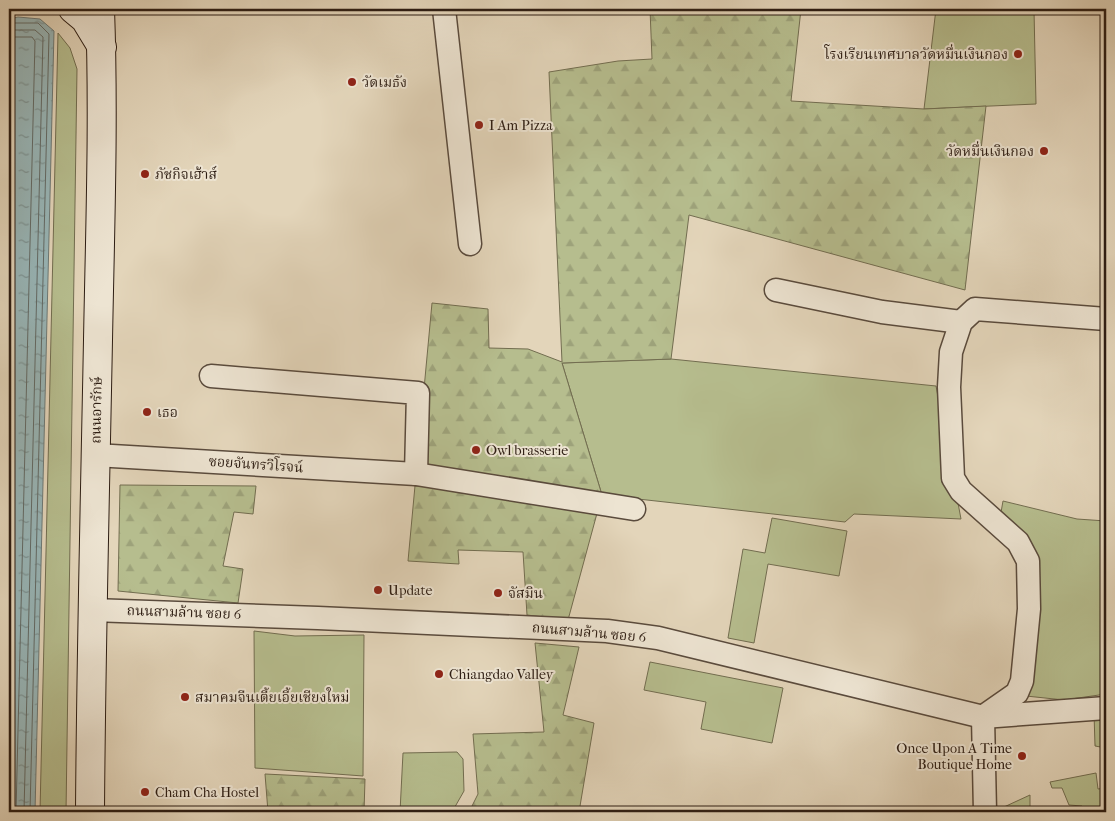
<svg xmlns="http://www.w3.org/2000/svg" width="1115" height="821" font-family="'IM FELL French Canon','Noto Serif Thai',serif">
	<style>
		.green { fill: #b6bd8e; stroke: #726d50 }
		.forest { fill: url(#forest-firs); stroke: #726d50 }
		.water { fill: url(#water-ripples); stroke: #6d7976 }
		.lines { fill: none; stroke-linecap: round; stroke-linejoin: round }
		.shore { stroke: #626a66; stroke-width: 1 }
		.minor-casing { stroke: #5a4b3d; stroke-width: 25 }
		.secondary-casing { stroke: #2d1d13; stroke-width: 30 }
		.minor { stroke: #ede4d2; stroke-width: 22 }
		.secondary { stroke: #ede4d2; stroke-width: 28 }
		.poi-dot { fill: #8f2418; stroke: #ede4d2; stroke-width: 2 }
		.labels { text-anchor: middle; stroke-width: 4; stroke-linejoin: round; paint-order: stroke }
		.poi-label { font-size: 14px; fill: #2d1d13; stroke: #ede4d2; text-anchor: start }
		.street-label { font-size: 14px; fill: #2d1d13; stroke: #ede4d2 }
	</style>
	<defs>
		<pattern id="forest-firs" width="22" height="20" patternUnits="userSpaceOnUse" patternTransform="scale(1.25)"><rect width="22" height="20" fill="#b6bd8e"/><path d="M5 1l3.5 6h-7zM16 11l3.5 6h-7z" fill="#9da27a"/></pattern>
		<pattern id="water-ripples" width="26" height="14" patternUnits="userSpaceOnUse" patternTransform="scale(1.25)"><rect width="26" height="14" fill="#98b6b8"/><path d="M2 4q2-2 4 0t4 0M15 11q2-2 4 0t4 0" fill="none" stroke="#7c9394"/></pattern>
	</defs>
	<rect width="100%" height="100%" fill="#e3d5ba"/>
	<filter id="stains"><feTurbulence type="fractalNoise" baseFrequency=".004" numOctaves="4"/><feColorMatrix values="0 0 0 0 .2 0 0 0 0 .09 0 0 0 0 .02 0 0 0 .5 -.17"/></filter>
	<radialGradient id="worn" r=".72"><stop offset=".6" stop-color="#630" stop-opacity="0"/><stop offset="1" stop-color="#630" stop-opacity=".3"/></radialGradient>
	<g class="green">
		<polygon points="936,9 1046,9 1034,10 1036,104 924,109"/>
		<polygon points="58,33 70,48 77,69 66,812 40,812"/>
		<polygon points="671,359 936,386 961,519 854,514 845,522 602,495 562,363"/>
		<polygon points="1003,501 1077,519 1106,521 1106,694 1064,700 1026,696 1035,586 1000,518"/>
		<polygon points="772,518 847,531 839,576 768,564 754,643 728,638 743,549 765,553"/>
		<polygon points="254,631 295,636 364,635 363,776 255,768"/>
		<polygon points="650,662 783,688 772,743 701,729 706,702 644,690"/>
		<polygon points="457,752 463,759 464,791 452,812 400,812 403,753"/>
		<polygon points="1096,773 1098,789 1106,788 1105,812 1083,812 1082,806 1069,805 1062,788 1052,788 1050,782"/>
		<polygon points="1030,795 1030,812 1004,812 1004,807"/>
	</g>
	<g class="forest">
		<polygon points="650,9 801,9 791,101 924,109 986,106 965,290 689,215 671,359 562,363 602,495 568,620 527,615 523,552 458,550 459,564 408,561 432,303 488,309 489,348 528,349 562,362 549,72 618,61 652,59"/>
		<polygon points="120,485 256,486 253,514 234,512 223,566 243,569 238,603 118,591"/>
		<polygon points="535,643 579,647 563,715 594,723 579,812 469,812 478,794 473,734 544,732"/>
		<polygon points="1106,711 1106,748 1095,746 1094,713"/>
		<polygon points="265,774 365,779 364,812 268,812"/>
	</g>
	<polygon class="water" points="18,17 40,19 54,31 35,812 9,812 9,19"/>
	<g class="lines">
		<g class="shore">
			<polyline points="9,23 38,23 49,34 30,812"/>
			<polyline points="9,30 35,30 43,37 24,812"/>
			<polyline points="9,37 32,37 35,41 16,812"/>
		</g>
		<g class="minor-casing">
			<g id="minor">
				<polyline points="444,9 470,244"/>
				<polyline points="776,290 882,312 961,322"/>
				<polyline points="211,376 418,393 416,474"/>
				<polyline points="95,455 416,474 634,509"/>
				<polyline points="92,610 318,618 607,631 658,638 983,717 1106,708"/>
				<polyline points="984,716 1017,693 1022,681 1029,609 1028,561 1018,542 961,491 953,478 949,387 951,352 961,322 975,309 1106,319"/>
				<polyline points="983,717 985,812"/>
			</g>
		</g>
		<g class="secondary-casing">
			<g id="secondary">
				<polyline points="73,9 85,19 102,47"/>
				<path d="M90,812C91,655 95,497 98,340C100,230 104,119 100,9"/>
			</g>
		</g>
		<use href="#minor" class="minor"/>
		<use href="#secondary" class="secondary"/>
	</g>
	<g class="poi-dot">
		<circle cx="1018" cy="54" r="5"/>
		<circle cx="352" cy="82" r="5"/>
		<circle cx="479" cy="125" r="5"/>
		<circle cx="1044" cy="151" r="5"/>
		<circle cx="145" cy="174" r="5"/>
		<circle cx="147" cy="412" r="5"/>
		<circle cx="476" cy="450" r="5"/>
		<circle cx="378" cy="590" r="5"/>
		<circle cx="498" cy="593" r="5"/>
		<circle cx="439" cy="674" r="5"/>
		<circle cx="185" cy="697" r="5"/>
		<circle cx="1022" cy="756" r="5"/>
		<circle cx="145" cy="792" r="5"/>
	</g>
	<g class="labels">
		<g class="poi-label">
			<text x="1008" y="59" text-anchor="end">โรงเรียนเทศบาลวัดหมื่นเงินกอง</text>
			<text x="362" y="87">วัดเมธัง</text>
			<text x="489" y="130">I Am Pizza</text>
			<text x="1034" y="156" text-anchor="end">วัดหมื่นเงินกอง</text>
			<text x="155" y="179">ภัชกิจเฮ้าส์</text>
			<text x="157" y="417">เธอ</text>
			<text x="486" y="455">Owl brasserie</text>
			<text x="388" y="595">Update</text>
			<text x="508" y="598">จัสมิน</text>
			<text x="449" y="679">Chiangdao Valley</text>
			<text x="195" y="702">สมาคมจีนเตี้ยเอี้ยเชียงใหม่</text>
			<text x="1012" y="753" text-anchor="end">Once Upon A Time<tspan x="1012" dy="16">Boutique Home</tspan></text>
			<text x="155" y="797">Cham Cha Hostel</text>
		</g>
		<g class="street-label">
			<text transform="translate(96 410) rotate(-89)" y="5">ถนนอารักษ์</text>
			<text transform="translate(256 464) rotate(4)" y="5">ซอยจันทรวิโรจน์</text>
			<text transform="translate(184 612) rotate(2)" y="5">ถนนสามล้าน ซอย 6</text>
			<text transform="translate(589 632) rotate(5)" y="5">ถนนสามล้าน ซอย 6</text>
		</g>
	</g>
	<rect width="1115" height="821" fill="none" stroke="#e3d5ba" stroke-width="30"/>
	<rect x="10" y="10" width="1095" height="801" fill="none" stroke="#2d1d13" stroke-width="2.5"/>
	<rect x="15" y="15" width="1085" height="791" fill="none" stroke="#2d1d13"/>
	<rect width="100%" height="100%" filter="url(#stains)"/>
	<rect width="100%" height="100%" fill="url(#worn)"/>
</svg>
